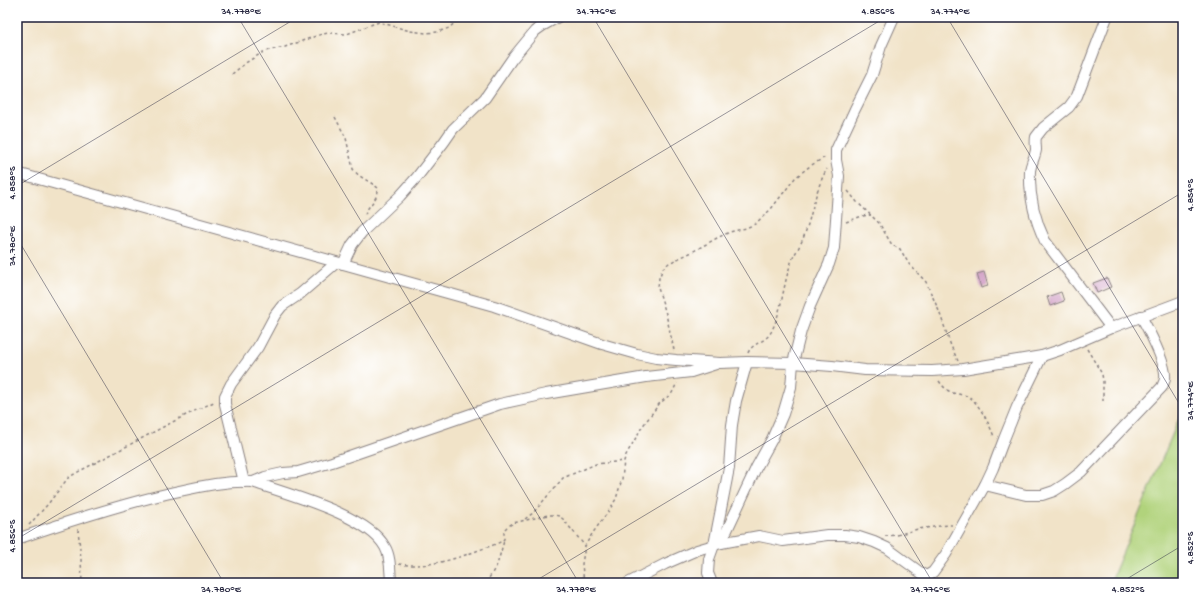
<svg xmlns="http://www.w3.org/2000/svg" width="1200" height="600" font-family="'Gochi Hand',sans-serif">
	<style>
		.green { fill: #b1d37c; stroke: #6a7a5c }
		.building { fill: #ce98c1 }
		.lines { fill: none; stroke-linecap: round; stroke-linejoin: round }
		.street-casing { stroke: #8a8282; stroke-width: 12 }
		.path { stroke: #8a8282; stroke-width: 1.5; stroke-dasharray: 3 3; stroke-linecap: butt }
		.street { stroke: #fff; stroke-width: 10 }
		.ticks { fill: none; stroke: #22223b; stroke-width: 1; stroke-opacity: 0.45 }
		.neatline { fill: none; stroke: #22223b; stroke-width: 1.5 }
		.ticks-label { font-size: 10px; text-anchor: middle; fill: #22223b }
	</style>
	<rect width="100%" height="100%" fill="#fff"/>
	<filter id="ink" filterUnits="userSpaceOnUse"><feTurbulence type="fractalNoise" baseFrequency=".025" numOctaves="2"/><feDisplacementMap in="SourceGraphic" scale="8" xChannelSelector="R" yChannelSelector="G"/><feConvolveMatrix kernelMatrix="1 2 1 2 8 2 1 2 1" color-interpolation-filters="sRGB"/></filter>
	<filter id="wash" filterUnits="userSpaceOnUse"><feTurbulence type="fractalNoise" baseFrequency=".012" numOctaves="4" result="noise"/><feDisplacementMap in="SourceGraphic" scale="16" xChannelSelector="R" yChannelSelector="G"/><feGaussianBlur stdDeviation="0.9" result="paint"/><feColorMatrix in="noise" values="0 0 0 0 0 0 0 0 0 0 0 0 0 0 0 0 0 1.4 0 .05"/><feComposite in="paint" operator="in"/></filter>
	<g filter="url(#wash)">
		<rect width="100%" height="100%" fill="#f1e3c8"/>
		<polygon class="green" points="1183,409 1183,583 1110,583"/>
		<g id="blocks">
			<g class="building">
				<polygon points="984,272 988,286 981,288 977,274"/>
				<polygon points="1107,278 1111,287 1097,293 1093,283"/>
				<polygon points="1061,292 1064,301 1050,306 1047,297"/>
			</g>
		</g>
	</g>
	<g filter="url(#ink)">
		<use href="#blocks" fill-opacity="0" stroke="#8a8282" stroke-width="1"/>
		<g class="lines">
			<g class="street-casing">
				<g id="street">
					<path d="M1107,17L1077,96L1069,107L1043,128L1036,137C1035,141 1036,146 1036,150C1035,157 1031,163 1030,171C1029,196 1034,218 1045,241L1111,328"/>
					<polyline points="17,173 494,306 602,344 637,354 656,358 676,360 720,363 747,362 793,363 832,366 865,370 932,371 963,369 1042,356 1060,350 1111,328 1183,301"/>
					<polyline points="343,264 352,245 362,232 400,196 417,177 444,142 453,129 485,98 512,59 535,31 542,26 558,17"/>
					<polyline points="244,482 225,404 225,396 231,384 258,347 275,315 282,306 300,294 336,263"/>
					<polyline points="253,482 265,477 283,473 298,472 332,462 500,404 546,394 646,377 691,372 716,364"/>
					<path d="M985,485L1026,495H1042L1054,491L1065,484L1081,472L1162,387C1163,384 1165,381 1165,378C1167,364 1148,329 1141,316"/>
					<path d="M17,539C66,522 115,506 166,494C194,488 224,480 253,482C286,494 368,515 385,547C391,557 390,572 391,583"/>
					<polyline points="721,543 756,468 772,439 783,414 791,387 793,363 801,331 810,306 829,264 834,248 839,176 836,160 836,150 855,109 872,75 881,46 894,17"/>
					<polyline points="628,583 665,564 697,550 721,543 759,536 783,541 827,535 845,535 859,537 874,542 887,548 924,575 928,575 933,572 946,554 985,485 993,468 1004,439 1017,407 1042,356"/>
					<polyline points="712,583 708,573 709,559 714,545 729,468 732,425 736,401 747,362"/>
				</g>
			</g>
			<g class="path">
				<polyline points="232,74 247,62 265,51 285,47 319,35 328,33 347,34 373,24 379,22 410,31 426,33 438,32 449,28 461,17"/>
				<path d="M335,117L346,138L353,169C359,178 370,181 378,188C379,199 367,206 364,216"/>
				<polyline points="848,191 857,202 879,223 892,245 900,249 909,264 926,282 939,311 951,346 958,361"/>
				<polyline points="846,222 862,216 871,215"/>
				<polyline points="1087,349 1102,374 1103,381 1103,401"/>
				<polyline points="674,350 666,314 658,288 659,278 663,268 669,263 692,252 717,238 730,232 746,228 755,224 771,209 795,178 810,166 827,156"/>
				<path d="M748,353C753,341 767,344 773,328C782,309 783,286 790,266C792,257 798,250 802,241C812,218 814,191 827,169"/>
				<path d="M939,381C944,388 949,393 958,394C961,395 965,395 967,396C977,399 991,427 994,437"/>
				<polyline points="525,519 533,513 563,478 596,464 624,461"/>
				<polyline points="29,525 48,504 68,478 76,473 184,416 216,401"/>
				<polyline points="78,529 81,559 82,583"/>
				<polyline points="885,536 897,535 918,529 948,525 952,525"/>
				<path d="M399,564C426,568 453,560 479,550C487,547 495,545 502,541L504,539V530L507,527L513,523L548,515H554L559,516L563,519L585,546"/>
				<polyline points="486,583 497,565 504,541"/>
				<polyline points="584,583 582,564 585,546 592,534 610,509 616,499 622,479 624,461 626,455 642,427 659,404 672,393 677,383"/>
			</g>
			<use href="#street" class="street"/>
		</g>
	</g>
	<path class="ticks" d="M238,17L579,583M593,17L933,583M947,17L1183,410M17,186L298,17M17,238L224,583M17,539L886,17M532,583L1183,192M1120,583L1183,545"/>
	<rect width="1200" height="600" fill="none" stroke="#fff" stroke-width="44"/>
	<rect x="22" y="22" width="1156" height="556" class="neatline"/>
	<g class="ticks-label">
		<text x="241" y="14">34.778°E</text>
		<text x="596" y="14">34.776°E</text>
		<text x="878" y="14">4.856°S</text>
		<text x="950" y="14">34.774°E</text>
		<text transform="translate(11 183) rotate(-90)" y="4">4.858°S</text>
		<text transform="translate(1189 195) rotate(-90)" y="4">4.854°S</text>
		<text transform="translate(11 246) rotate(-90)" y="4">34.780°E</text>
		<text transform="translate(1189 401) rotate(-90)" y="4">34.774°E</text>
		<text transform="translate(11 536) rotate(-90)" y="4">4.856°S</text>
		<text transform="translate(1189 548) rotate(-90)" y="4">4.852°S</text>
		<text x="221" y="592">34.780°E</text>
		<text x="576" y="592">34.778°E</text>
		<text x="930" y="592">34.776°E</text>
		<text x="1128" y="592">4.852°S</text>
	</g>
</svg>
